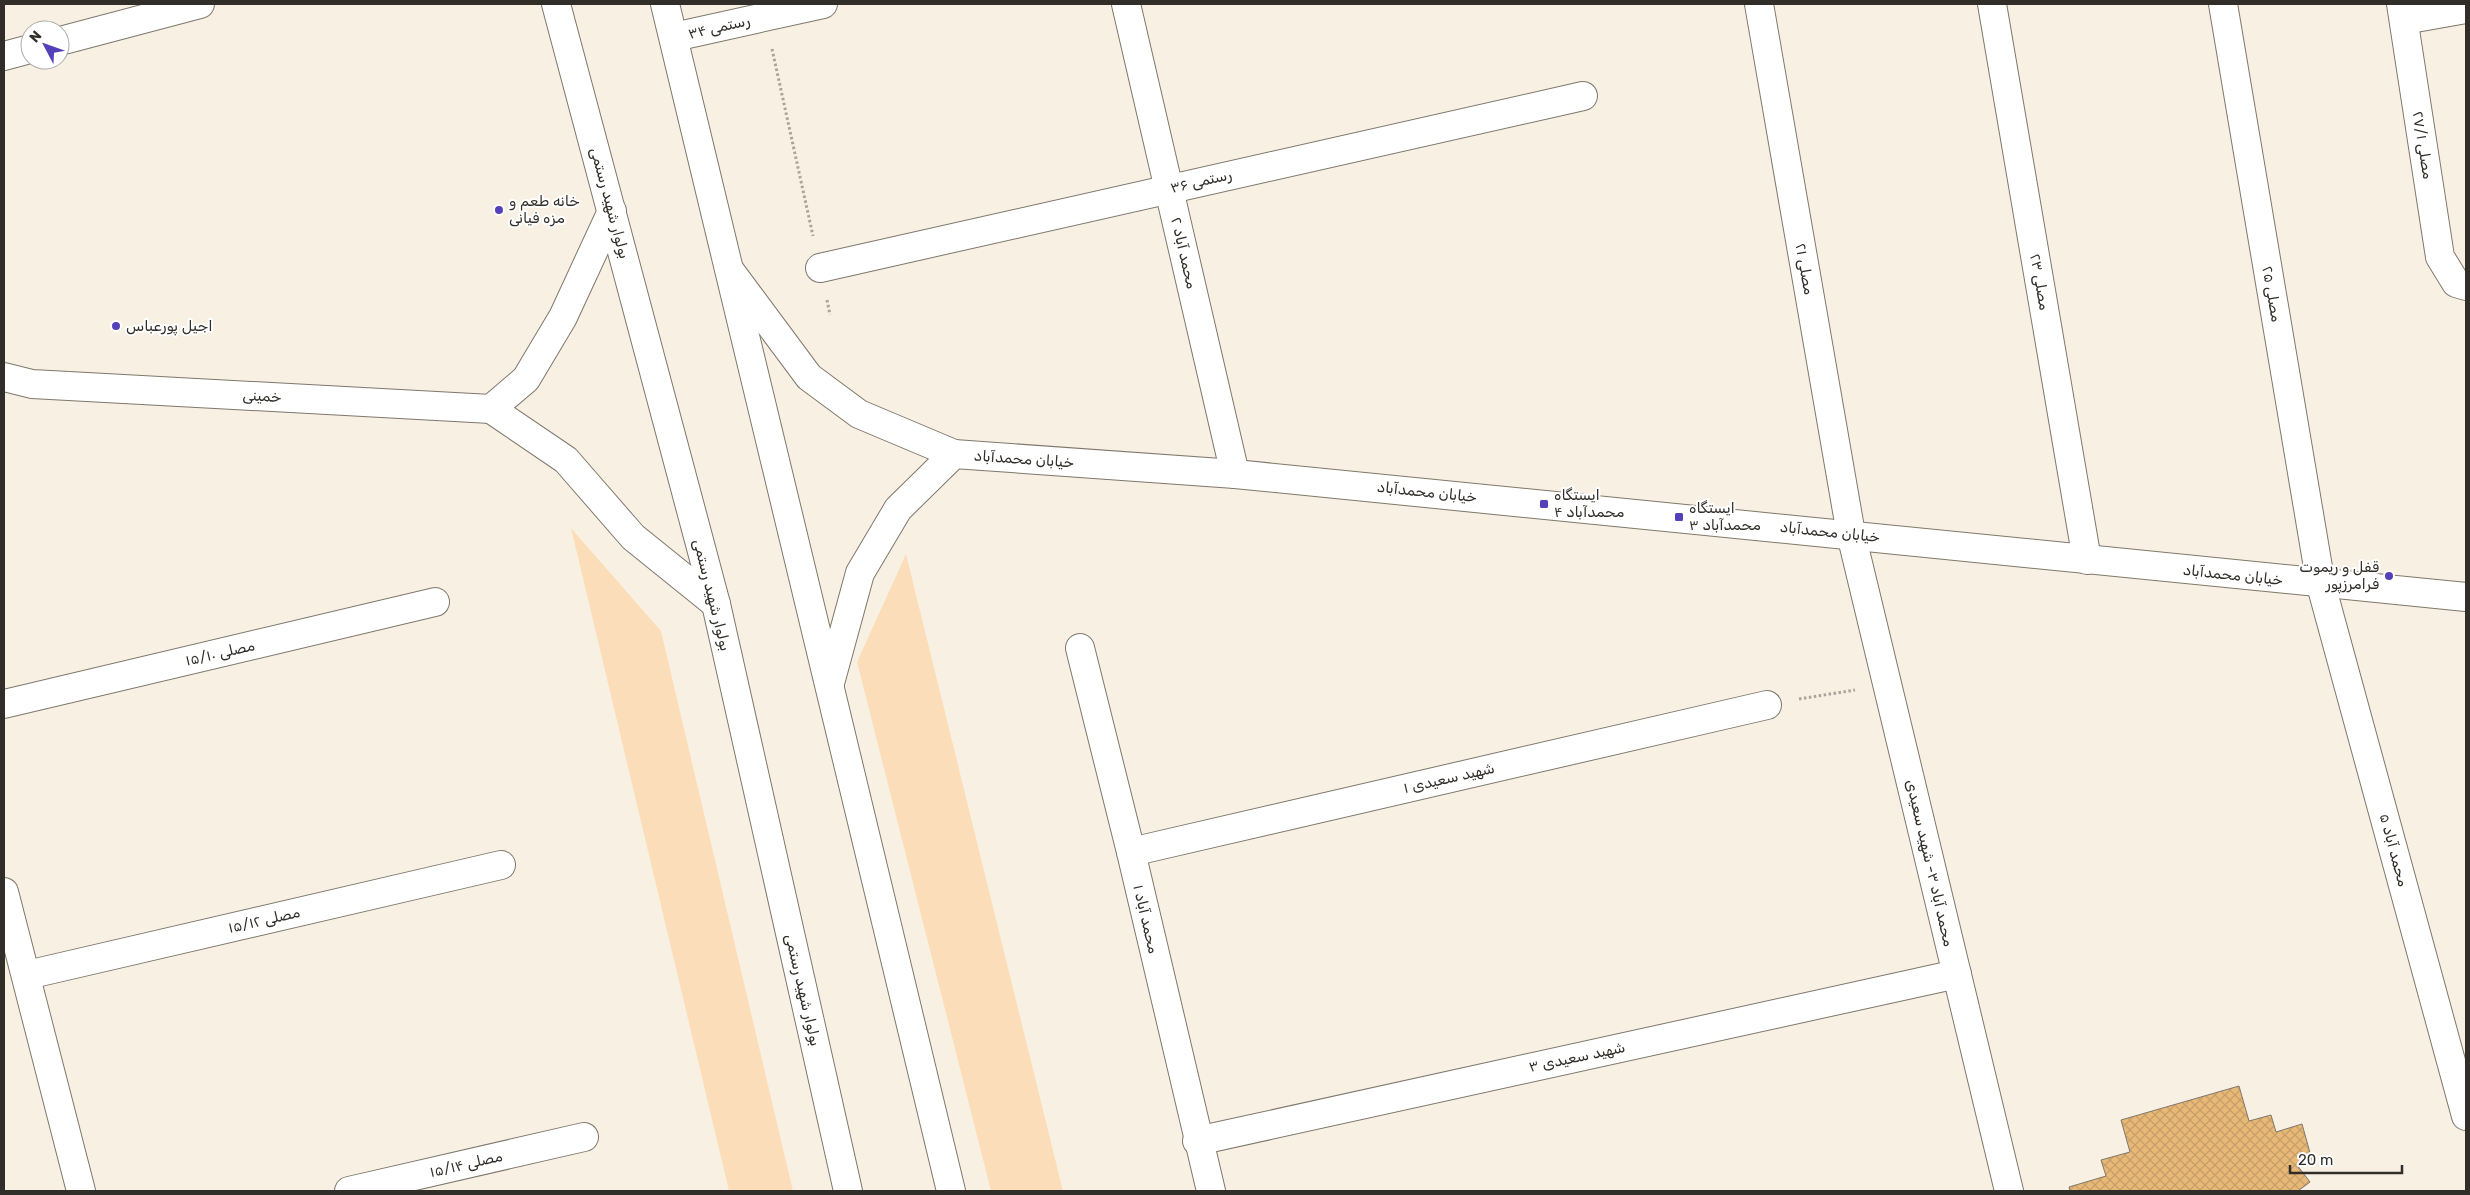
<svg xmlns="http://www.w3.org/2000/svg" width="2470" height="1195" font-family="Rubik,Vazirmatn,sans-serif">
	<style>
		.park { fill: #fbdeb9 }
		.building { fill: url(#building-cross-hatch); stroke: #7f776c }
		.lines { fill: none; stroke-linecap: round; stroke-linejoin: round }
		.minor-casing { stroke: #7f776c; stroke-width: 30 }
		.tertiary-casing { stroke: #7f776c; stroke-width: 30 }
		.secondary-casing { stroke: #7f776c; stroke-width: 30 }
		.path { stroke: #aba49b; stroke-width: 3; stroke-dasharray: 2.5 2.5; stroke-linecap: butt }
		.minor { stroke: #fff; stroke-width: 28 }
		.tertiary { stroke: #fff; stroke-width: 28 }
		.secondary { stroke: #fff; stroke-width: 28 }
		.poi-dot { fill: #5341b9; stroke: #fff; stroke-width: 2 }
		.labels { text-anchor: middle; stroke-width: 4; stroke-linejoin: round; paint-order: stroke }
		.street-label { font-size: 15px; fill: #312e29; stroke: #fff }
		.poi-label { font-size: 15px; fill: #312e29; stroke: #fff; text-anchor: start }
	</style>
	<defs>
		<pattern id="building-cross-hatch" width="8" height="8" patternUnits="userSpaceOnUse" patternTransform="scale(1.25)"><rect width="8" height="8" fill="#e8b877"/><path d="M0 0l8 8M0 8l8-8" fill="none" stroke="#c79e67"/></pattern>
	</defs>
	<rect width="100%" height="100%" fill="#f9f0e4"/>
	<g class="park">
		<polygon points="571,528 661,631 793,1191 729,1191"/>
		<polygon points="906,554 1063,1191 991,1191 857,662"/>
	</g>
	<polygon class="building" points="2239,1086 2249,1121 2271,1115 2276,1132 2302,1124 2312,1160 2297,1165 2310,1182 2298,1191 2070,1191 2069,1187 2106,1176 2101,1160 2130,1152 2121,1120"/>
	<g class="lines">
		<g class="minor-casing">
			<g id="minor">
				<polyline points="1126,4 1235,474"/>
				<polyline points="1759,4 1851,534 2009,1191"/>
				<polyline points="1992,4 2087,560"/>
				<polyline points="2223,4 2321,585 2466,1116"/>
				<polyline points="2401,4 2440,257 2456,283 2466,286"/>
				<polyline points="2404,20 2466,9"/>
				<polyline points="674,37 823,4"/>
				<polyline points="60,41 200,4"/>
				<polyline points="4,56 30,49"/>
				<polyline points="612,211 563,317 526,379 491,409 566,460 633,537 716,604"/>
				<polyline points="820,268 1583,96"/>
				<polyline points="4,377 32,384 491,409"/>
				<polyline points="1080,648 1131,852 1211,1191"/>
				<polyline points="4,704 435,602"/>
				<polyline points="1131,852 1767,705"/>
				<polyline points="4,892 81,1191"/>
				<polyline points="27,975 501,865"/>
				<polyline points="1197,1141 1957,974"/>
				<polyline points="349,1191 584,1137"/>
			</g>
		</g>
		<g class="tertiary-casing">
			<g id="tertiary">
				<polyline points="731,272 809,377 859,414 954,454 1235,474 2466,597"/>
				<polyline points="830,683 860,573 898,509 954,454"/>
			</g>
		</g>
		<g class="secondary-casing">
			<g id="secondary">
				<polyline points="556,4 716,604 848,1191"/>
				<polyline points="665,4 951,1191"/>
			</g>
		</g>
		<g class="path">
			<polyline points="772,49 813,236"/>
			<polyline points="827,300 830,315"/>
			<polyline points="1799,699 1855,690"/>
		</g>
		<use href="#minor" class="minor"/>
		<use href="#tertiary" class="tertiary"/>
		<use href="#secondary" class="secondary"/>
	</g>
	<g class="poi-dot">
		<circle cx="499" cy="210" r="5"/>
		<circle cx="116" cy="326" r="5"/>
		<rect x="1539" y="499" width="10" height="10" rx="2.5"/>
		<rect x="1674" y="512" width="10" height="10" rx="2.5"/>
		<circle cx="2389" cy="576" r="5"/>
	</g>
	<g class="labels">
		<g class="street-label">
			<text transform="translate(719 27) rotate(-13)" y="5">رستمی ۳۴</text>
			<text transform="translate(2423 145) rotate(81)" y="5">مصلی ۲۷/۱</text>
			<text transform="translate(1201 181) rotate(-13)" y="5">رستمی ۳۶</text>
			<text transform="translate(610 203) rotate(75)" y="5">بولوار شهید رستمی</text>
			<text transform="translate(1184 253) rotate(77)" y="5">محمد آباد ۲</text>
			<text transform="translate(1805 269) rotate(80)" y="5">مصلی ۲۱</text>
			<text transform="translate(2040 282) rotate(80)" y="5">مصلی ۲۳</text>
			<text transform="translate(2272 294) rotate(80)" y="5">مصلی ۲۵</text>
			<text transform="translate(262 396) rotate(3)" y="5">خمینی</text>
			<text transform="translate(1024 459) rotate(4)" y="5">خیابان محمدآباد</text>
			<text transform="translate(1427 492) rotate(6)" y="5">خیابان محمدآباد</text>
			<text transform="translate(1830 532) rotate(6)" y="5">خیابان محمدآباد</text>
			<text transform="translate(2233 575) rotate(6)" y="5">خیابان محمدآباد</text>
			<text transform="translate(712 595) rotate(76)" y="5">بولوار شهید رستمی</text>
			<text transform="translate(220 653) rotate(-13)" y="5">مصلی ۱۵/۱۰</text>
			<text transform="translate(1449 778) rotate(-13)" y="5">شهید سعیدی ۱</text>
			<text transform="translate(2394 850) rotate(75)" y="5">محمد آباد ۵</text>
			<text transform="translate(1930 863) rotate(77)" y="5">محمد آباد ۳- شهید سعیدی</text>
			<text transform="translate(1146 919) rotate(77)" y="5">محمد آباد ۱</text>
			<text transform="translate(264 920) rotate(-13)" y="5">مصلی ۱۵/۱۲</text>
			<text transform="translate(803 990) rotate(77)" y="5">بولوار شهید رستمی</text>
			<text transform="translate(1577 1057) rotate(-12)" y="5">شهید سعیدی ۳</text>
			<text transform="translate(466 1164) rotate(-13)" y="5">مصلی ۱۵/۱۴</text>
		</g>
		<g class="poi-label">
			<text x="509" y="206">خانه طعم و<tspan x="509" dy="17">مزه فیانی</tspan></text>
			<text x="126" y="331">اجیل پورعباس</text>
			<text x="1554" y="500">ایستگاه<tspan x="1554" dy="17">محمدآباد ۴</tspan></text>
			<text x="1689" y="513">ایستگاه<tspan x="1689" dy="17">محمدآباد ۳</tspan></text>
			<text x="2379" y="572" text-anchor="end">قفل و ریموت<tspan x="2379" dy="17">فرامرزپور</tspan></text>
		</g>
	</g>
	<rect width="2470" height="1195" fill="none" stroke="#312e29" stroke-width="10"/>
	<g transform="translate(45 45) rotate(311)"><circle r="24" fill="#ffffff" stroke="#adaba9"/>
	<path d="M0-4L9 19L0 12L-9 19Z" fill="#5341b9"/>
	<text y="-8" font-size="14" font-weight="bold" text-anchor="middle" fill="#312e29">N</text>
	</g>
	<path d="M2290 1165v8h112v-8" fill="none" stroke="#312e29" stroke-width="2.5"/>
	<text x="2298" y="1165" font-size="15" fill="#312e29" stroke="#ffffff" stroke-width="4" paint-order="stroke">20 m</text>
</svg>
